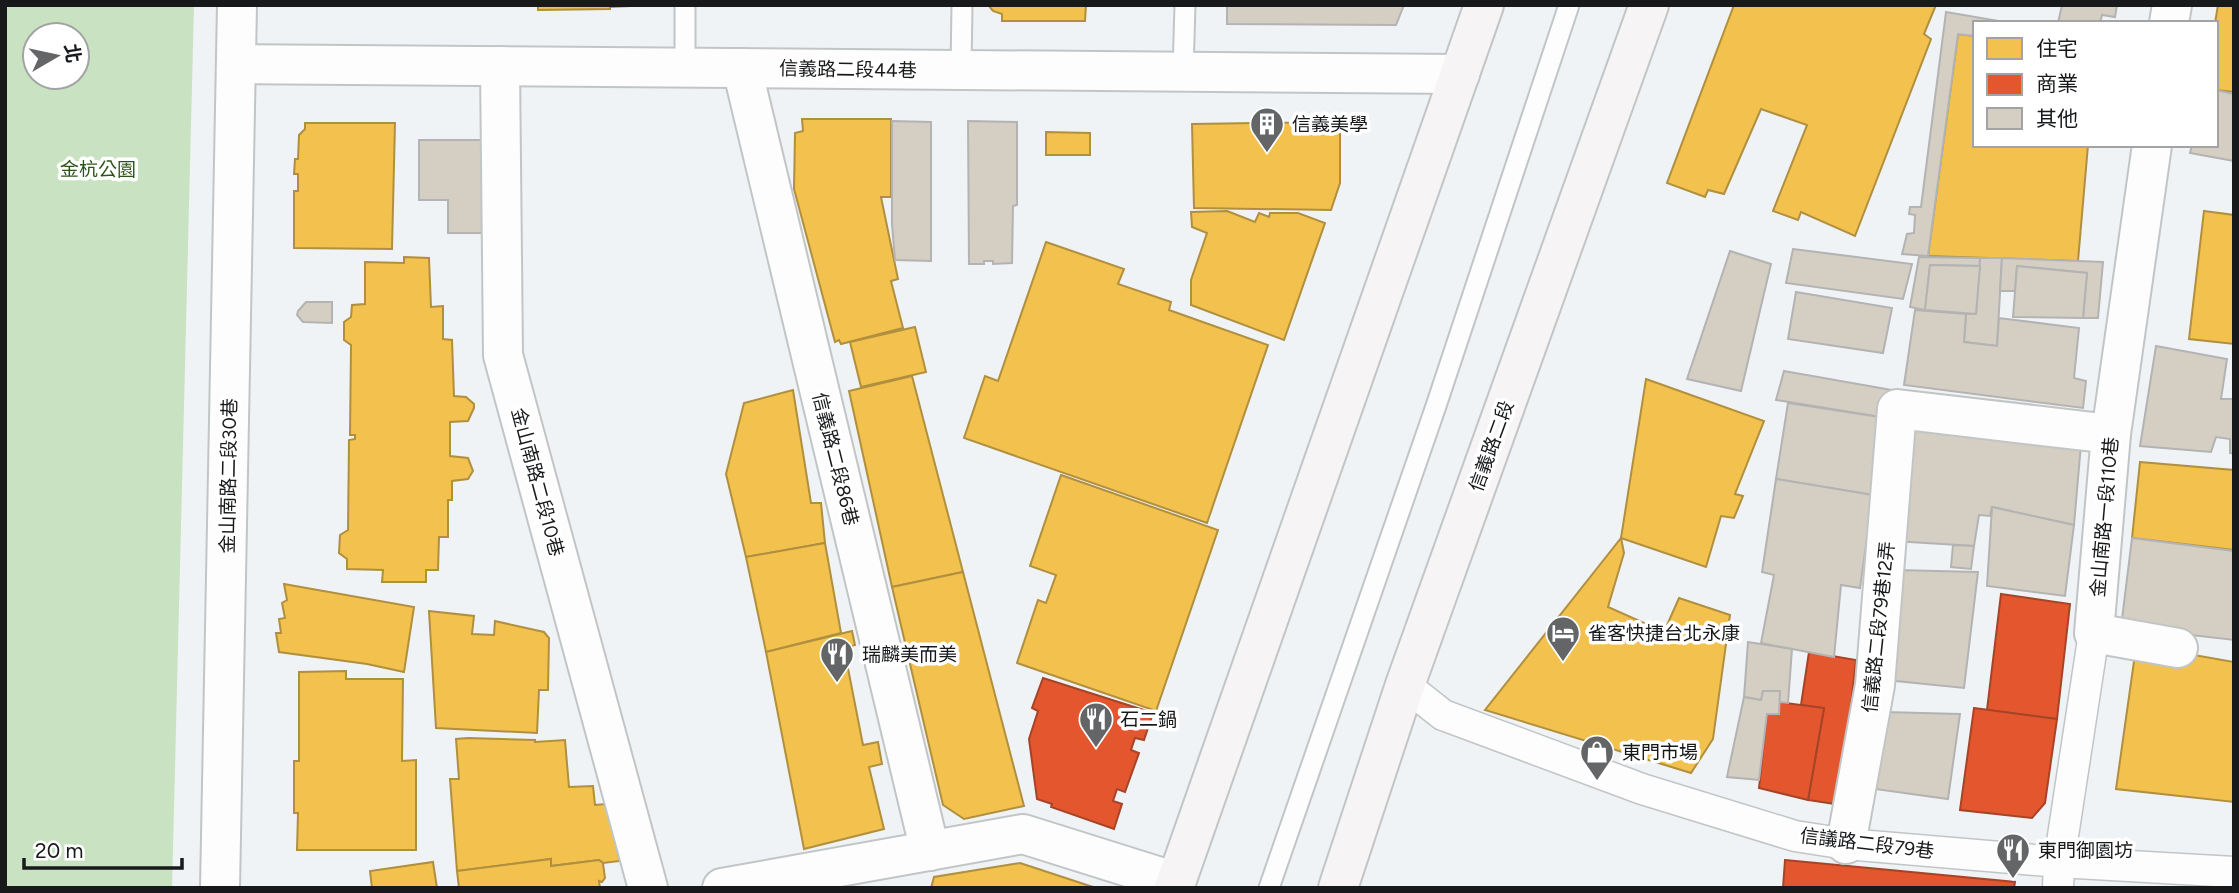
<svg xmlns="http://www.w3.org/2000/svg" width="2239" height="893" font-family="Figtree,'Noto Sans TC',sans-serif">
	<style>
		.green { fill: #c9e2c1; fill-rule: evenodd }
		.homes { fill: #f2c14e; stroke: #b08f3f; stroke-width: 2 }
		.shops { fill: #e4572e; stroke: #a64428; stroke-width: 2 }
		.building { fill: #d5cec2; stroke: #b3b3b3; stroke-width: 2 }
		.lines { fill: none; stroke-linecap: round; stroke-linejoin: round }
		.service-casing { stroke: #c2c5c6; stroke-width: 23 }
		.pedestrian-casing { stroke: #c2c5c6; stroke-width: 33 }
		.minor-casing { stroke: #c2c5c6; stroke-width: 42 }
		.secondary-casing { stroke: #c2c5c6; stroke-width: 42 }
		.service { stroke: #fdfdfe; stroke-width: 19 }
		.pedestrian { stroke: #fdfdfe; stroke-width: 30 }
		.minor { stroke: #fdfdfe; stroke-width: 38 }
		.secondary { stroke: #f6f4f4; stroke-width: 38 }
		.labels { text-anchor: middle; stroke-width: 7; stroke-linejoin: round; paint-order: stroke }
		.street-label { font-size: 19px; fill: #17191b; stroke: #fff }
		.poi-label { font-size: 19px; fill: #17191b; stroke: #fff; text-anchor: start }
		.park-label { font-size: 19px; fill: #2d5518; stroke: #fff }
	</style>
	<rect width="100%" height="100%" fill="#f0f3f5"/>
	<path class="green" d="M5,5H194L172,888H5ZM35,35H77V77H35Z"/>
	<g class="homes">
		<polygon points="532,5 652,5 610,7 610,9 538,10 538,5"/>
		<polygon points="988,5 1086,5 1085,21 1002,21 1002,14 993,11"/>
		<polygon points="1734,5 1936,5 1924,34 1931,39 1855,236 1801,212 1798,220 1773,211 1807,125 1761,109 1724,194 1708,190 1705,197 1667,183"/>
		<polygon points="2218,5 2234,5 2234,92 2216,90 2215,23"/>
		<polygon points="1958,34 1975,36 1975,145 2088,145 2078,261 1928,256"/>
		<polygon points="802,119 891,119 891,197 881,197 898,279 891,281 903,328 841,344 839,340 835,342 794,189 795,133 803,131"/>
		<polygon points="1331,122 1329,125 1340,126 1340,183 1331,210 1194,208 1192,124"/>
		<polygon points="305,123 395,123 392,249 294,248 294,191 298,191 298,174 294,174 295,159 298,159 299,135 305,129"/>
		<polygon points="1046,132 1090,133 1090,155 1046,155"/>
		<polygon points="1227,211 1255,222 1259,213 1269,217 1270,213 1298,213 1325,223 1284,340 1191,305 1191,280 1207,233 1192,227 1191,212"/>
		<polygon points="2204,211 2234,215 2234,344 2189,339"/>
		<polygon points="1046,242 1124,269 1118,284 1171,302 1169,310 1268,345 1207,523 964,438 985,376 998,381"/>
		<polygon points="404,257 429,258 431,307 443,306 443,339 452,340 454,396 466,397 474,404 474,408 468,421 450,422 450,456 468,458 473,471 468,479 452,481 452,500 448,500 448,537 439,537 438,570 426,570 426,582 382,582 383,570 347,569 347,559 339,553 340,535 348,530 349,440 355,439 355,435 350,435 351,345 344,340 344,322 351,317 352,305 365,304 365,262 404,263"/>
		<polygon points="915,327 926,372 861,387 850,342"/>
		<polygon points="912,376 963,572 892,587 849,391"/>
		<polygon points="1646,379 1764,421 1735,494 1743,496 1734,518 1721,516 1706,567 1621,538"/>
		<polygon points="793,390 811,503 821,503 825,543 746,557 726,474 744,403"/>
		<polygon points="2140,462 2234,470 2234,550 2132,538"/>
		<polygon points="1061,475 1218,530 1156,711 1017,663 1038,600 1046,603 1056,575 1030,566"/>
		<polygon points="1621,538 1624,553 1608,607 1664,632 1679,598 1730,615 1713,739 1691,773 1485,710"/>
		<polygon points="825,543 841,633 766,652 746,557"/>
		<polygon points="963,572 1024,806 964,819 943,805 892,587"/>
		<polygon points="284,584 414,607 404,672 367,664 279,652 276,633 281,633 279,619 285,618 282,603 287,600"/>
		<polygon points="429,611 474,616 472,634 494,635 495,621 544,632 549,638 548,690 539,690 537,733 436,728"/>
		<polygon points="852,631 855,645 844,648 863,745 878,742 882,764 869,767 884,829 804,849 766,652"/>
		<polygon points="2135,654 2194,655 2234,662 2234,802 2116,789"/>
		<polygon points="346,671 346,679 403,679 402,761 416,760 416,850 297,850 298,813 294,813 294,761 299,761 299,672"/>
		<polygon points="468,738 535,740 535,742 565,740 569,787 593,786 595,805 606,804 620,861 603,863 599,860 551,866 551,859 457,871 450,779 459,779 456,739"/>
		<polygon points="551,859 551,866 599,860 603,863 605,878 602,882 599,881 600,888 459,888 457,871"/>
		<polygon points="433,862 437,888 372,888 370,871"/>
		<polygon points="1020,863 1093,887 931,888 934,877"/>
	</g>
	<g class="shops">
		<polygon points="2001,594 2070,604 2057,719 1987,710"/>
		<polygon points="1809,652 1856,660 1850,714 1848,806 1808,800 1824,708 1801,705"/>
		<polygon points="1043,678 1153,713 1144,740 1135,738 1131,750 1139,753 1125,792 1117,789 1113,801 1122,804 1114,829 1051,807 1052,804 1037,799 1029,739 1038,711 1032,708"/>
		<polygon points="1778,702 1824,708 1808,800 1759,788 1767,714 1779,714"/>
		<polygon points="1974,708 2057,719 2045,803 2032,818 1960,810"/>
		<polygon points="1785,860 2015,882 2014,888 1783,888"/>
	</g>
	<g class="building">
		<polygon points="1227,5 1404,5 1396,25 1227,24"/>
		<polygon points="2062,5 2117,5 2115,17 2102,15 2100,23 2058,23"/>
		<polygon points="1946,12 1999,21 1999,23 1975,23 1975,36 1958,34 1928,256 1902,254 1907,234 1914,233 1915,215 1909,214 1910,207 1921,207"/>
		<polygon points="2216,90 2234,94 2234,161 2190,153 2192,145 2216,145"/>
		<polygon points="892,121 931,122 931,261 895,260 892,224"/>
		<polygon points="968,121 1017,122 1017,205 1013,206 1012,263 993,264 993,261 984,261 984,264 969,264"/>
		<polygon points="419,140 482,140 483,233 448,233 448,200 419,200"/>
		<polygon points="1793,249 1912,264 1903,299 1786,283"/>
		<polygon points="1730,251 1771,264 1741,391 1687,379"/>
		<polygon points="1919,257 1980,258 1980,266 1930,265 1925,310 1910,307"/>
		<polygon points="1980,258 2002,258 1997,346 1964,342 1966,314 1976,314"/>
		<polygon points="2002,258 2103,262 2098,318 2083,318 2087,273 2017,266 2015,291 2000,291"/>
		<polygon points="1930,265 1980,266 1976,314 1925,310"/>
		<polygon points="2017,266 2087,273 2083,318 2013,317"/>
		<polygon points="1796,292 1892,308 1883,353 1788,339"/>
		<polygon points="306,302 332,302 332,323 303,322 297,315 298,311"/>
		<polygon points="1915,310 1966,314 1964,342 1997,346 1999,318 2079,328 2074,378 2086,381 2083,408 1904,385"/>
		<polygon points="2156,346 2227,359 2221,399 2234,399 2234,454 2230,453 2230,439 2216,437 2211,452 2140,446"/>
		<polygon points="1784,371 1892,390 1887,418 1776,400"/>
		<polygon points="1788,403 1880,417 1873,495 1776,479"/>
		<polygon points="1906,420 2081,444 2074,525 1992,507 1990,516 1979,515 1974,546 1894,541"/>
		<polygon points="1776,479 1873,495 1860,588 1841,585 1834,657 1761,643 1774,575 1762,572"/>
		<polygon points="1992,507 2074,525 2065,596 1987,586"/>
		<polygon points="2132,538 2234,551 2234,640 2121,627"/>
		<polygon points="1953,545 1974,546 1971,569 1951,567"/>
		<polygon points="1896,570 1978,572 1964,688 1886,680"/>
		<polygon points="1748,642 1792,649 1788,703 1778,702 1780,691 1763,691 1761,700 1744,697"/>
		<polygon points="1763,691 1780,691 1779,714 1767,714 1759,780 1727,777 1744,697 1761,700"/>
		<polygon points="1884,712 1960,714 1948,799 1875,789"/>
	</g>
	<g class="lines">
		<g class="service-casing">
			<g id="service">
				<polyline points="685,5 685,67"/>
				<polyline points="961,70 962,5"/>
				<polyline points="1183,72 1185,5"/>
				<polyline points="1269,888 1436,406 1569,5"/>
			</g>
		</g>
		<g class="pedestrian-casing">
			<g id="pedestrian">
				<polyline points="1405,685 1443,715 1642,789 1795,836 1846,844 2059,862 2234,872"/>
				<polyline points="2058,888 2059,862 2094,633"/>
			</g>
		</g>
		<g class="minor-casing">
			<g id="minor">
				<polyline points="2169,23 2172,5"/>
				<polyline points="236,64 1460,74"/>
				<polyline points="500,66 503,355 648,888"/>
				<polyline points="742,68 930,851"/>
				<polyline points="2152,145 2111,434 2094,633 2178,648"/>
				<polyline points="1846,844 1875,685 1897,409 2111,434"/>
				<polyline points="220,888 237,5"/>
				<polyline points="722,888 1023,834 1176,882"/>
			</g>
		</g>
		<g class="secondary-casing">
			<g id="secondary">
				<polyline points="1174,888 1484,5"/>
				<polyline points="1338,888 1405,685 1649,5"/>
			</g>
		</g>
		<use href="#service" class="service"/>
		<use href="#pedestrian" class="pedestrian"/>
		<use href="#minor" class="minor"/>
		<use href="#secondary" class="secondary"/>
	</g>
	<defs>
		<g id="building-pin" transform="scale(1.75)"><path d="M0 17L-7.5 6A9.5 9.5 0 1 1 7.5 6Z" fill="#636567" stroke="#fff"/><path d="M-4-6H4V6H1V3H-1V6H-4ZM-2.5-4.3h1.7v1.8h-1.7ZM.8-4.3h1.7v1.8H.8ZM-2.5-1h1.7V.8h-1.7ZM.8-1h1.7V.8H.8Z" fill="#fff"/></g>
		<g id="hotel-pin" transform="scale(1.75)"><path d="M0 17L-7.5 6A9.5 9.5 0 1 1 7.5 6Z" fill="#636567" stroke="#fff"/><path d="M-6-4.5h1.5V1H6V5H4.5V3h-9V5H-6ZM-4 0a1.8 1.8 0 1 1 3.6 0ZM.5 0V-2.5h3Q6-2.5 6 0Z" fill="#fff"/></g>
		<g id="restaurant-pin" transform="scale(1.75)"><path d="M0 17L-7.5 6A9.5 9.5 0 1 1 7.5 6Z" fill="#636567" stroke="#fff"/><path d="M-5-6h1v4h1v-4h1v4h1v-4h1v5L-1.5 .5V6h-2V.5L-5-1ZM5-6V6H3V1.5H1.5Q1.5-4 5-6Z" fill="#fff"/></g>
		<g id="shop-pin" transform="scale(1.75)"><path d="M0 17L-7.5 6A9.5 9.5 0 1 1 7.5 6Z" fill="#636567" stroke="#fff"/><path d="M-5-2.5h2.3a2.7 3.5 0 0 1 5.4 0H5L5.5 6h-11ZM-1.5-2.5h3a1.5 2.3 0 0 0-3 0Z" fill="#fff"/></g>
	</defs>
	<g fill-rule="evenodd">
		<use href="#building-pin" x="1267" y="124"/>
		<use href="#hotel-pin" x="1563" y="633"/>
		<use href="#restaurant-pin" x="837" y="654"/>
		<use href="#restaurant-pin" x="1096" y="719"/>
		<use href="#shop-pin" x="1597" y="752"/>
		<use href="#restaurant-pin" x="2013" y="850"/>
	</g>
	<g class="labels">
		<g class="street-label">
			<text transform="translate(848 69) rotate(1)" y="7">信義路二段44巷</text>
			<text transform="translate(1491 446) rotate(-70)" y="7">信義路二段</text>
			<text transform="translate(836 459) rotate(76)" y="7">信義路二段86巷</text>
			<text transform="translate(228 476) rotate(-89)" y="7">金山南路二段30巷</text>
			<text transform="translate(538 482) rotate(75)" y="7">金山南路二段10巷</text>
			<text transform="translate(2104 517) rotate(-85)" y="7">金山南路一段110巷</text>
			<text transform="translate(1878 627) rotate(-84)" y="7">信義路二段79巷12弄</text>
			<text transform="translate(1867 843) rotate(7)" y="7">信議路二段79巷</text>
		</g>
		<g class="poi-label">
			<text x="1292" y="131">信義美學</text>
			<text x="1588" y="640">雀客快捷台北永康</text>
			<text x="862" y="661">瑞麟美而美</text>
			<text x="1120" y="726">石二鍋</text>
			<text x="1622" y="759">東門市場</text>
			<text x="2038" y="857">東門御園坊</text>
		</g>
		<g class="park-label">
			<text x="98" y="176">金杭公園</text>
		</g>
	</g>
	<rect width="2239" height="893" fill="none" stroke="#17191b" stroke-width="14"/>
	<rect x="1973" y="21" width="245" height="126" fill="#ffffff" stroke="#a2a3a4" stroke-width="2"/>
	<rect x="1987" y="38" width="35" height="21" fill="#f2c14e" stroke="#a2a3a4" stroke-width="2"/>
	<text x="2036" y="56" font-size="21" fill="#17191b">住宅</text>
	<rect x="1987" y="74" width="35" height="21" fill="#e4572e" stroke="#a2a3a4" stroke-width="2"/>
	<text x="2036" y="91" font-size="21" fill="#17191b">商業</text>
	<rect x="1987" y="108" width="35" height="21" fill="#d5cec2" stroke="#a2a3a4" stroke-width="2"/>
	<text x="2036" y="126" font-size="21" fill="#17191b">其他</text>
	<g transform="translate(56 56) rotate(81)"><circle r="33" fill="#ffffff" stroke="#a2a3a4" stroke-width="2"/>
	<path d="M0-5L12 26L0 18L-12 26Z" fill="#636567"/>
	<text y="-10" font-size="19" font-weight="bold" text-anchor="middle" fill="#17191b">北</text>
	</g>
	<path d="M24 858v10h158v-10" fill="none" stroke="#17191b" stroke-width="3.5"/>
	<text x="35" y="858" font-size="21" fill="#17191b" stroke="#ffffff" stroke-width="5" paint-order="stroke">20 m</text>
</svg>
